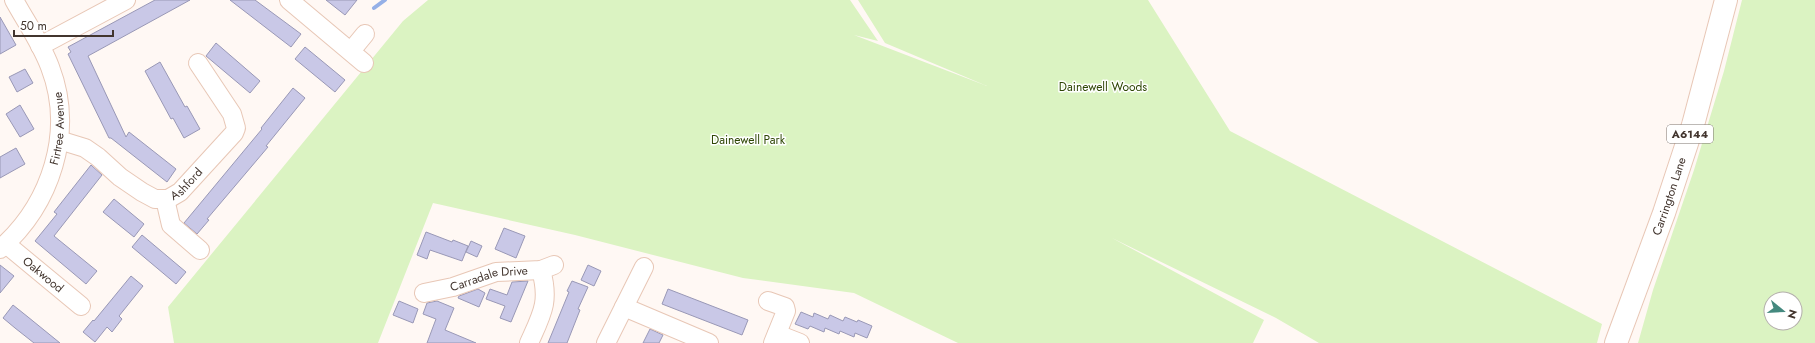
<svg xmlns="http://www.w3.org/2000/svg" width="1815" height="343" font-family="Jost,sans-serif">
	<style>
		.green { fill: #dbf3c2; fill-rule: evenodd }
		.lines { fill: none; stroke-linecap: round; stroke-linejoin: round }
		.stream { stroke: #95b0e7; stroke-width: 4 }
		.building { fill: #c9c8e7; stroke: #9998b6 }
		.minor-casing { stroke: #e8c7b6; stroke-width: 20 }
		.major-casing { stroke: #e8c7b6; stroke-width: 24 }
		.minor { stroke: #fff; stroke-width: 18 }
		.major { stroke: #fff; stroke-width: 22 }
		.labels { text-anchor: middle; stroke-width: 3; stroke-linejoin: round; paint-order: stroke }
		.shield { fill: #fff; stroke: #7b726d; stroke-width: 1 }
		.shield-label { font-size: 11px; font-weight: bold; fill: #42352e }
		.park-label { font-size: 12px; fill: #2e4604; stroke: #fff }
		.street-label { font-size: 12px; fill: #42352e; stroke: #fff }
	</style>
	<rect width="100%" height="100%" fill="#fff8f4"/>
	<g class="green">
		<polygon points="428,0 850,0 878,41 854,35 987,86 885,43 858,0 1148,0 1230,131 1602,324 1597,343 1319,343 1276,318 1112,238 1264,320 1253,343 958,343 854,293 743,278 575,235 433,203 378,343 174,343 168,307 403,21"/>
		<path d="M1742,0H1815V343H1638L1653,290L1694,170L1724,71ZM1771,299H1795V323H1771Z"/>
	</g>
	<g class="lines">
		<polyline class="stream" points="374,8 385,0"/>
	</g>
	<g class="building">
		<polygon points="155,0 190,0 88,56 126,137 129,132 176,169 167,182 111,138 109,138 68,54 71,52 68,47"/>
		<polygon points="230,0 255,0 301,34 291,47"/>
		<polygon points="326,0 357,0 345,15"/>
		<polygon points="0,17 16,45 0,54"/>
		<polygon points="216,43 260,81 250,93 206,56"/>
		<polygon points="305,47 345,80 335,92 295,59"/>
		<polygon points="160,62 185,107 187,106 200,129 184,138 173,118 171,119 145,71"/>
		<polygon points="25,69 33,83 17,92 9,77"/>
		<polygon points="293,88 305,98 266,146 268,147 207,219 209,220 197,234 184,223 262,129 261,128"/>
		<polygon points="20,105 34,129 20,137 6,114"/>
		<polygon points="16,148 25,164 0,178 0,157"/>
		<polygon points="91,165 102,175 54,236 97,271 86,284 35,241 57,214 54,212"/>
		<polygon points="114,199 144,224 134,237 103,212"/>
		<polygon points="504,228 525,236 516,258 495,249"/>
		<polygon points="426,232 452,242 453,240 468,246 462,261 430,250 427,259 417,255"/>
		<polygon points="142,235 186,272 176,284 132,247"/>
		<polygon points="471,241 482,246 477,257 466,252"/>
		<polygon points="0,265 14,276 0,293"/>
		<polygon points="588,265 601,271 594,286 581,280"/>
		<polygon points="131,276 143,286 119,316 122,319 112,332 107,327 95,342 83,332 93,320 94,321"/>
		<polygon points="528,281 511,322 500,318 505,306 486,299 490,289 507,295 512,282"/>
		<polygon points="572,281 588,287 578,309 580,310 567,343 548,343 569,292 567,291"/>
		<polygon points="478,289 485,293 479,307 458,298 459,296"/>
		<polygon points="668,289 748,320 742,335 662,304"/>
		<polygon points="399,301 418,309 413,323 393,315"/>
		<polygon points="437,301 454,308 445,330 476,343 427,343 436,319 423,314 427,303"/>
		<polygon points="13,305 28,317 60,343 34,343 15,328 3,318"/>
		<polygon points="801,312 813,317 814,313 828,319 830,315 843,321 845,317 857,322 858,320 872,326 867,338 855,333 854,337 840,331 839,334 825,328 824,332 810,326 808,329 795,324"/>
		<polygon points="650,329 663,335 659,343 643,343"/>
	</g>
	<g class="lines">
		<g class="minor-casing">
			<g id="minor">
				<polyline points="289,0 364,63"/>
				<polyline points="40,46 126,0"/>
				<polyline points="351,51 365,34"/>
				<path id="s1" d="M59,140L85,148L98,157L120,177L142,192L155,199H168L180,192L234,133L236,128L232,114L198,63"/>
				<polyline points="165,199 171,225 200,250"/>
				<path id="s2" d="M6,244L81,306"/>
				<path id="s3" d="M0,249C51,204 75,132 50,67C41,43 26,22 14,0"/>
				<path id="s4" d="M424,293L453,287L496,272L541,270L554,265"/>
				<polyline points="768,301 785,307 786,311 773,343"/>
				<polyline points="624,307 709,343"/>
				<polyline points="777,334 800,343"/>
				<path d="M529,343C542,314 550,302 541,270"/>
				<polyline points="606,343 644,267"/>
			</g>
		</g>
		<g class="major-casing">
			<g id="major">
				<path id="s5" d="M1616,343L1664,213L1693,125L1726,0"/>
			</g>
		</g>
		<use href="#minor" class="minor"/>
		<use href="#major" class="major"/>
	</g>
	<g class="labels">
		<rect class="shield" x="1667" y="125" width="46" height="18" rx="3"/>
		<g class="shield-label">
			<text x="1690" y="138">A6144</text>
		</g>
		<g class="park-label">
			<text x="1103" y="91">Dainewell Woods</text>
			<text x="748" y="144">Dainewell Park</text>
		</g>
		<g class="street-label">
			<text dy="4" stroke="none"><textPath href="#s3" startOffset="138">Firtree Avenue</textPath></text>
			<text dy="4" stroke="none"><textPath href="#s1" startOffset="151">Ashford</textPath></text>
			<text dy="4" stroke="none"><textPath href="#s5" startOffset="156">Carrington Lane</textPath></text>
			<text dy="4" stroke="none"><textPath href="#s2" startOffset="48">Oakwood</textPath></text>
			<text dy="4" stroke="none"><textPath href="#s4" startOffset="67">Carradale Drive</textPath></text>
		</g>
	</g>
	<g transform="translate(1783 311) rotate(108)"><circle r="19" fill="#ffffff" stroke="#b3aeab"/>
	<path d="M0-3L7 15L0 10L-7 15Z" fill="#44897f"/>
	<text y="-6" font-size="11" font-weight="bold" text-anchor="middle" fill="#42352e">N</text>
	</g>
	<path d="M14 30v6h99v-6" fill="none" stroke="#42352e" stroke-width="2"/>
	<text x="20" y="30" font-size="12" fill="#42352e" stroke="#ffffff" stroke-width="3" paint-order="stroke">50 m</text>
</svg>
